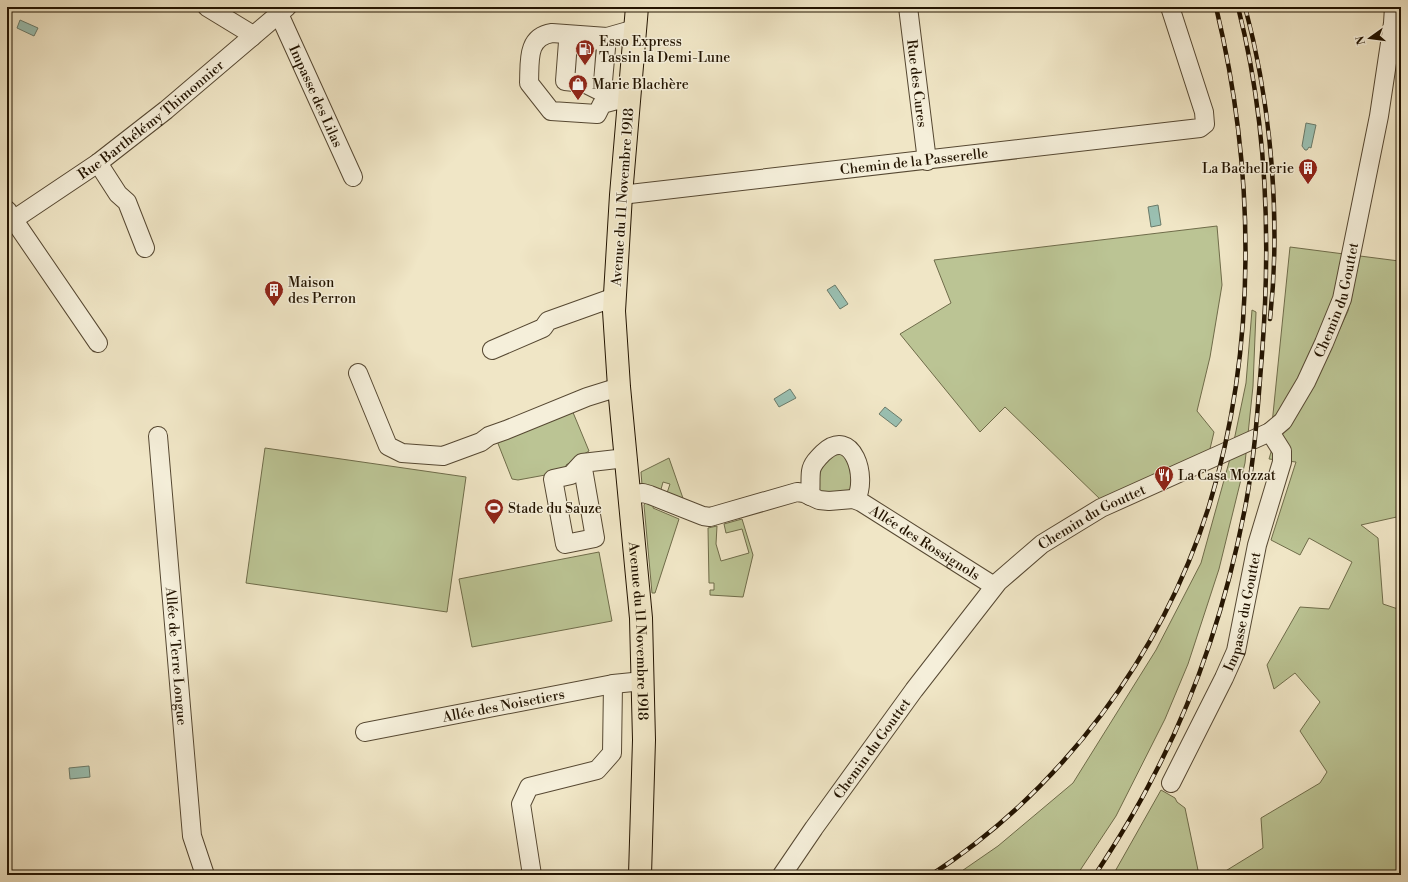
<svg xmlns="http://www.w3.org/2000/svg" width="1408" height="882" font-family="'Libre Bodoni',serif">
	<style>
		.green { fill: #bbc494; stroke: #6f6c4a }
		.water { fill: #9ac0b2; stroke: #6a7b6b }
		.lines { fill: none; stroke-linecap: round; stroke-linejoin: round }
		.minor-casing { stroke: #564832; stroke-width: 20 }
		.major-casing { stroke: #231401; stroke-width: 24 }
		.minor { stroke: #f5efda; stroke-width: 18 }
		.major { stroke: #f0e6c6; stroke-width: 22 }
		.rail-casing { stroke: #231401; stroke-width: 4.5 }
		.rail { stroke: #f5efda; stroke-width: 3; stroke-dasharray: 9; stroke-linecap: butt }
		.labels { text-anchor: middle; stroke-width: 3; stroke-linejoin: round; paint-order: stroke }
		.poi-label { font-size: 14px; fill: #231401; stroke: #f5efda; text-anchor: start }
		.street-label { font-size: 14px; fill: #231401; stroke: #f5efda }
	</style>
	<rect width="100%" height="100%" fill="#f0e6c6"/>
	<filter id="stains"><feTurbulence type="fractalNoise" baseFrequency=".005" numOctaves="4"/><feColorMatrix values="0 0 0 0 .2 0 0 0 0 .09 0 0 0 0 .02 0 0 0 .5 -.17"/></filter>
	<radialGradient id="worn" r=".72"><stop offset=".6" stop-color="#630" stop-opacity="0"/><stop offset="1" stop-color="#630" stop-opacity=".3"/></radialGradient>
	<g class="green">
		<polygon points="1217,226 1222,285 1210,357 1197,411 1214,432 1209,453 1102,501 1005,407 980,432 900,334 951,303 934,260"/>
		<polygon points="1290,247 1344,254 1336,295 1303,375 1272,424"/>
		<polygon points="1360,256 1399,261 1401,259 1401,516 1361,525 1378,538 1383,604 1401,610 1401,875 1219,875 1263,848 1261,818 1320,783 1327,772 1300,731 1320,702 1295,673 1274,689 1267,665 1300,607 1329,609 1352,562 1309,538 1300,555 1271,540 1296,462 1269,459 1276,435 1313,383 1336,337 1348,311"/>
		<polygon points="1252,310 1256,312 1253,386 1245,463 1219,569 1188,664 1165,719 1116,816 1077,875 956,875 998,846 1073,783 1156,650 1201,563 1231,455 1246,383"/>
		<polygon points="572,410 589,451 566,465 567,471 518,480 512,479 497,441"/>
		<polygon points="265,448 466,477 447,612 246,583"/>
		<polygon points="830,453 849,454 854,489 826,496 817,488 821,462"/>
		<polygon points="669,458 685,504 666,496 670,484 663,482 660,493 642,485 641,472"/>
		<polygon points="646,502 654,504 653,508 679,519 655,593 652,593 644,505"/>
		<polygon points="742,519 753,555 743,597 710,595 710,590 714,590 714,583 709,583 708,528 717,526 716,544 721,561 749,553 742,529 726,533 724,524"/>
		<polygon points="599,552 612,621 472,647 459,579"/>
		<polygon points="1161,790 1175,798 1177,802 1185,808 1199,875 1113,875"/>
	</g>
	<g class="water">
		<polygon points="20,20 38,28 34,36 17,28"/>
		<polygon points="1306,123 1316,125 1311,148 1309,147 1307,150 1305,150 1302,146"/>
		<polygon points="1158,205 1161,225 1151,227 1148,207"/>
		<polygon points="835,285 848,304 840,309 827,290"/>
		<polygon points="790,389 796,398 779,407 774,399"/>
		<polygon points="885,407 902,420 896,427 879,414"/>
		<polygon points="89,766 90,777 70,779 69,768"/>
	</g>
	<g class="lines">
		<g class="minor-casing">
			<g id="minor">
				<polyline points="207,7 248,32 252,37"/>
				<path id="s1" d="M908,7L927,161"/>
				<path id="s2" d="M279,14L353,177"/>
				<path d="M607,37L552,33C526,37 530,62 529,83L551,111L597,114L602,104L617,100"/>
				<polyline points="584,83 565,81 568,42 587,43"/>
				<polyline points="602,92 584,83 587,43 607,37"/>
				<polyline points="623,102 602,92 607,37 635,29"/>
				<polyline points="98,163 118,194 127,202 145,248"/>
				<path id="s3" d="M621,195L1200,128L1205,124L1204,112L1170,7"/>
				<polyline points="7,210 98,343"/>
				<path id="s4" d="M7,224L98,163L166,110L287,7"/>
				<polyline points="492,350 543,328 548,321 615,297"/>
				<polyline points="358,373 388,446 402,453 443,456 481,442 489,436 506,430 587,397 619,387"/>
				<path id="s5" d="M158,436L192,836L205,875"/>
				<polyline points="582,463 595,538 565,544 553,479 571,475 582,463 626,458"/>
				<path id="s6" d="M629,495L643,493L650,495L703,516L710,517L797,492L804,493L819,500L829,501L853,499L861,502L994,586"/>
				<path d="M810,496C811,487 810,479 811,471C812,464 818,458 823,453C853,425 868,478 856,499"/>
				<path id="s7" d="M365,732L613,684L643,681"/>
				<path id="s8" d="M1171,783L1224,678L1236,651L1257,545L1282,462V451L1270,432"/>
				<polyline points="532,875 521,804 529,787 597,770 612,753 613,684"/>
				<path id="s9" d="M782,875L814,828L914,690L998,582L1042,544L1101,508L1270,432L1283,421L1306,382L1324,343L1342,299L1379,116L1393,23L1394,7"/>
			</g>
		</g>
		<g class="major-casing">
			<g id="major">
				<path id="s10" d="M637,7L621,195L614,311L619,387L641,618L644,740L640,875"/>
			</g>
		</g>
		<use href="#minor" class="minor"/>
		<use href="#major" class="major"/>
		<g class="rail-casing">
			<g id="rail">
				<path d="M1245,7C1271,103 1281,220 1270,319"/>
				<polyline points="7,872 16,875"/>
				<path d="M931,875C1062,790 1162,655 1209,506C1258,346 1255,169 1216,7"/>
				<path d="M1095,875C1116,843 1136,811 1153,777C1198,692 1228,598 1246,503C1255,454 1258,404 1262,354C1271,238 1267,120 1238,7"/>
			</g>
		</g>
		<use href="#rail" class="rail"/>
	</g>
	<defs>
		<g id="fuel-pin" transform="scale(1)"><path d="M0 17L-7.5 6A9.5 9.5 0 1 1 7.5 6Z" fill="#8f2418" stroke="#f5efda"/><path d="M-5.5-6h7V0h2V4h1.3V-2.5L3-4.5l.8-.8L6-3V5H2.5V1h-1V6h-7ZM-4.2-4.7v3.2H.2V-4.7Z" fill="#fff"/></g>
		<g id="shop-pin" transform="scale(1)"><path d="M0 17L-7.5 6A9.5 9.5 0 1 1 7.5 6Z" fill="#8f2418" stroke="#f5efda"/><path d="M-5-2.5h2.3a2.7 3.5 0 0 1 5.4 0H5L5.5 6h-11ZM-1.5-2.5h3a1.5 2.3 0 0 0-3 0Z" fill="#fff"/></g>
		<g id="building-pin" transform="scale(1)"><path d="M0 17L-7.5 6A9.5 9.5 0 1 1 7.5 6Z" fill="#8f2418" stroke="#f5efda"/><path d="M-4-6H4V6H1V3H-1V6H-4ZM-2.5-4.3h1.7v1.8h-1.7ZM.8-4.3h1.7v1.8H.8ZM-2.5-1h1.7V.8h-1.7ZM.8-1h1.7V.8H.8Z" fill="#fff"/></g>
		<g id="restaurant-pin" transform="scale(1)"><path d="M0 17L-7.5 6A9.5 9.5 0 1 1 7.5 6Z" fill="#8f2418" stroke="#f5efda"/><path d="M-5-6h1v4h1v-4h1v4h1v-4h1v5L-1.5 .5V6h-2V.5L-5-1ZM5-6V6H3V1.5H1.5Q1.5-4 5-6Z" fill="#fff"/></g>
		<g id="stadium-pin" transform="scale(1)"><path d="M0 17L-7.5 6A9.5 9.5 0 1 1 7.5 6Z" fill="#8f2418" stroke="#f5efda"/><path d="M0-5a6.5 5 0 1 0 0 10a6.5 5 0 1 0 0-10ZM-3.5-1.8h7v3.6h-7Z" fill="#fff"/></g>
	</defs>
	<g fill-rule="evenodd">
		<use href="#fuel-pin" x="585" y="49"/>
		<use href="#shop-pin" x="578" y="84"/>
		<use href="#building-pin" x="1308" y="168"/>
		<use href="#building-pin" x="274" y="290"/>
		<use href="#restaurant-pin" x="1164" y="475"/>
		<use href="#stadium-pin" x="494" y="508"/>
	</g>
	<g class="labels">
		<g class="poi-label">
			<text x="599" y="46">Esso Express<tspan x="599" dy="16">Tassin la Demi-Lune</tspan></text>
			<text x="592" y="89">Marie Blachère</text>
			<text x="1294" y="173" text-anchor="end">La Bachellerie</text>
			<text x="288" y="287">Maison<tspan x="288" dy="16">des Perron</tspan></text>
			<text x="1178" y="480">La Casa Mozzat</text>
			<text x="508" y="513">Stade du Sauze</text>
		</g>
		<g class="street-label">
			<text dy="5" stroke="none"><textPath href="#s1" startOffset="77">Rue des Cures</textPath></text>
			<text dy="5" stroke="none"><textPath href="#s2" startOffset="90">Impasse des Lilas</textPath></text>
			<text dy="5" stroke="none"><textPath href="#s4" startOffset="178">Rue Barthélémy Thimonnier</textPath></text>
			<text dy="5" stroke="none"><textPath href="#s3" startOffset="295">Chemin de la Passerelle</textPath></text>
			<text transform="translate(622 197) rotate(-86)" y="5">Avenue du 11 Novembre 1918</text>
			<text dy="5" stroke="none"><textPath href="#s9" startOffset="827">Chemin du Gouttet</textPath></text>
			<text dy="5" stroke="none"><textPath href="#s9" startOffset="479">Chemin du Gouttet</textPath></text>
			<text dy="5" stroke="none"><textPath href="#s6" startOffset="318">Allée des Rossignols</textPath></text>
			<text dy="5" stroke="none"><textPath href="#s8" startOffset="187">Impasse du Gouttet</textPath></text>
			<text dy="5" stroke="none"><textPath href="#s10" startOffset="626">Avenue du 11 Novembre 1918</textPath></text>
			<text dy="5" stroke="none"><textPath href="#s5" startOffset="221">Allée de Terre Longue</textPath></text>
			<text dy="5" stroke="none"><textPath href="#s7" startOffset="141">Allée des Noisetiers</textPath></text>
			<text dy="5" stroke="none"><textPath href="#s9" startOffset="155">Chemin du Gouttet</textPath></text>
		</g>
	</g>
	<rect width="1408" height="882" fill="none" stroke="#f0e6c6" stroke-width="24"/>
	<rect x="8" y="8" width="1392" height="866" fill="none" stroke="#231401" stroke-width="2"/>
	<rect x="12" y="12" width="1384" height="858" fill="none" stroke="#231401"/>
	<g transform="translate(1370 38) rotate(256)" stroke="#f5efda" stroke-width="3" paint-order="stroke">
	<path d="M0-3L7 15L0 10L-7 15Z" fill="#231401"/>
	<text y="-6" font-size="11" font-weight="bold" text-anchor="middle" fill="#231401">N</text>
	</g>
	<rect width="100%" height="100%" filter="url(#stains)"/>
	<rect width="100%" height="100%" fill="url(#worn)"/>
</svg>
